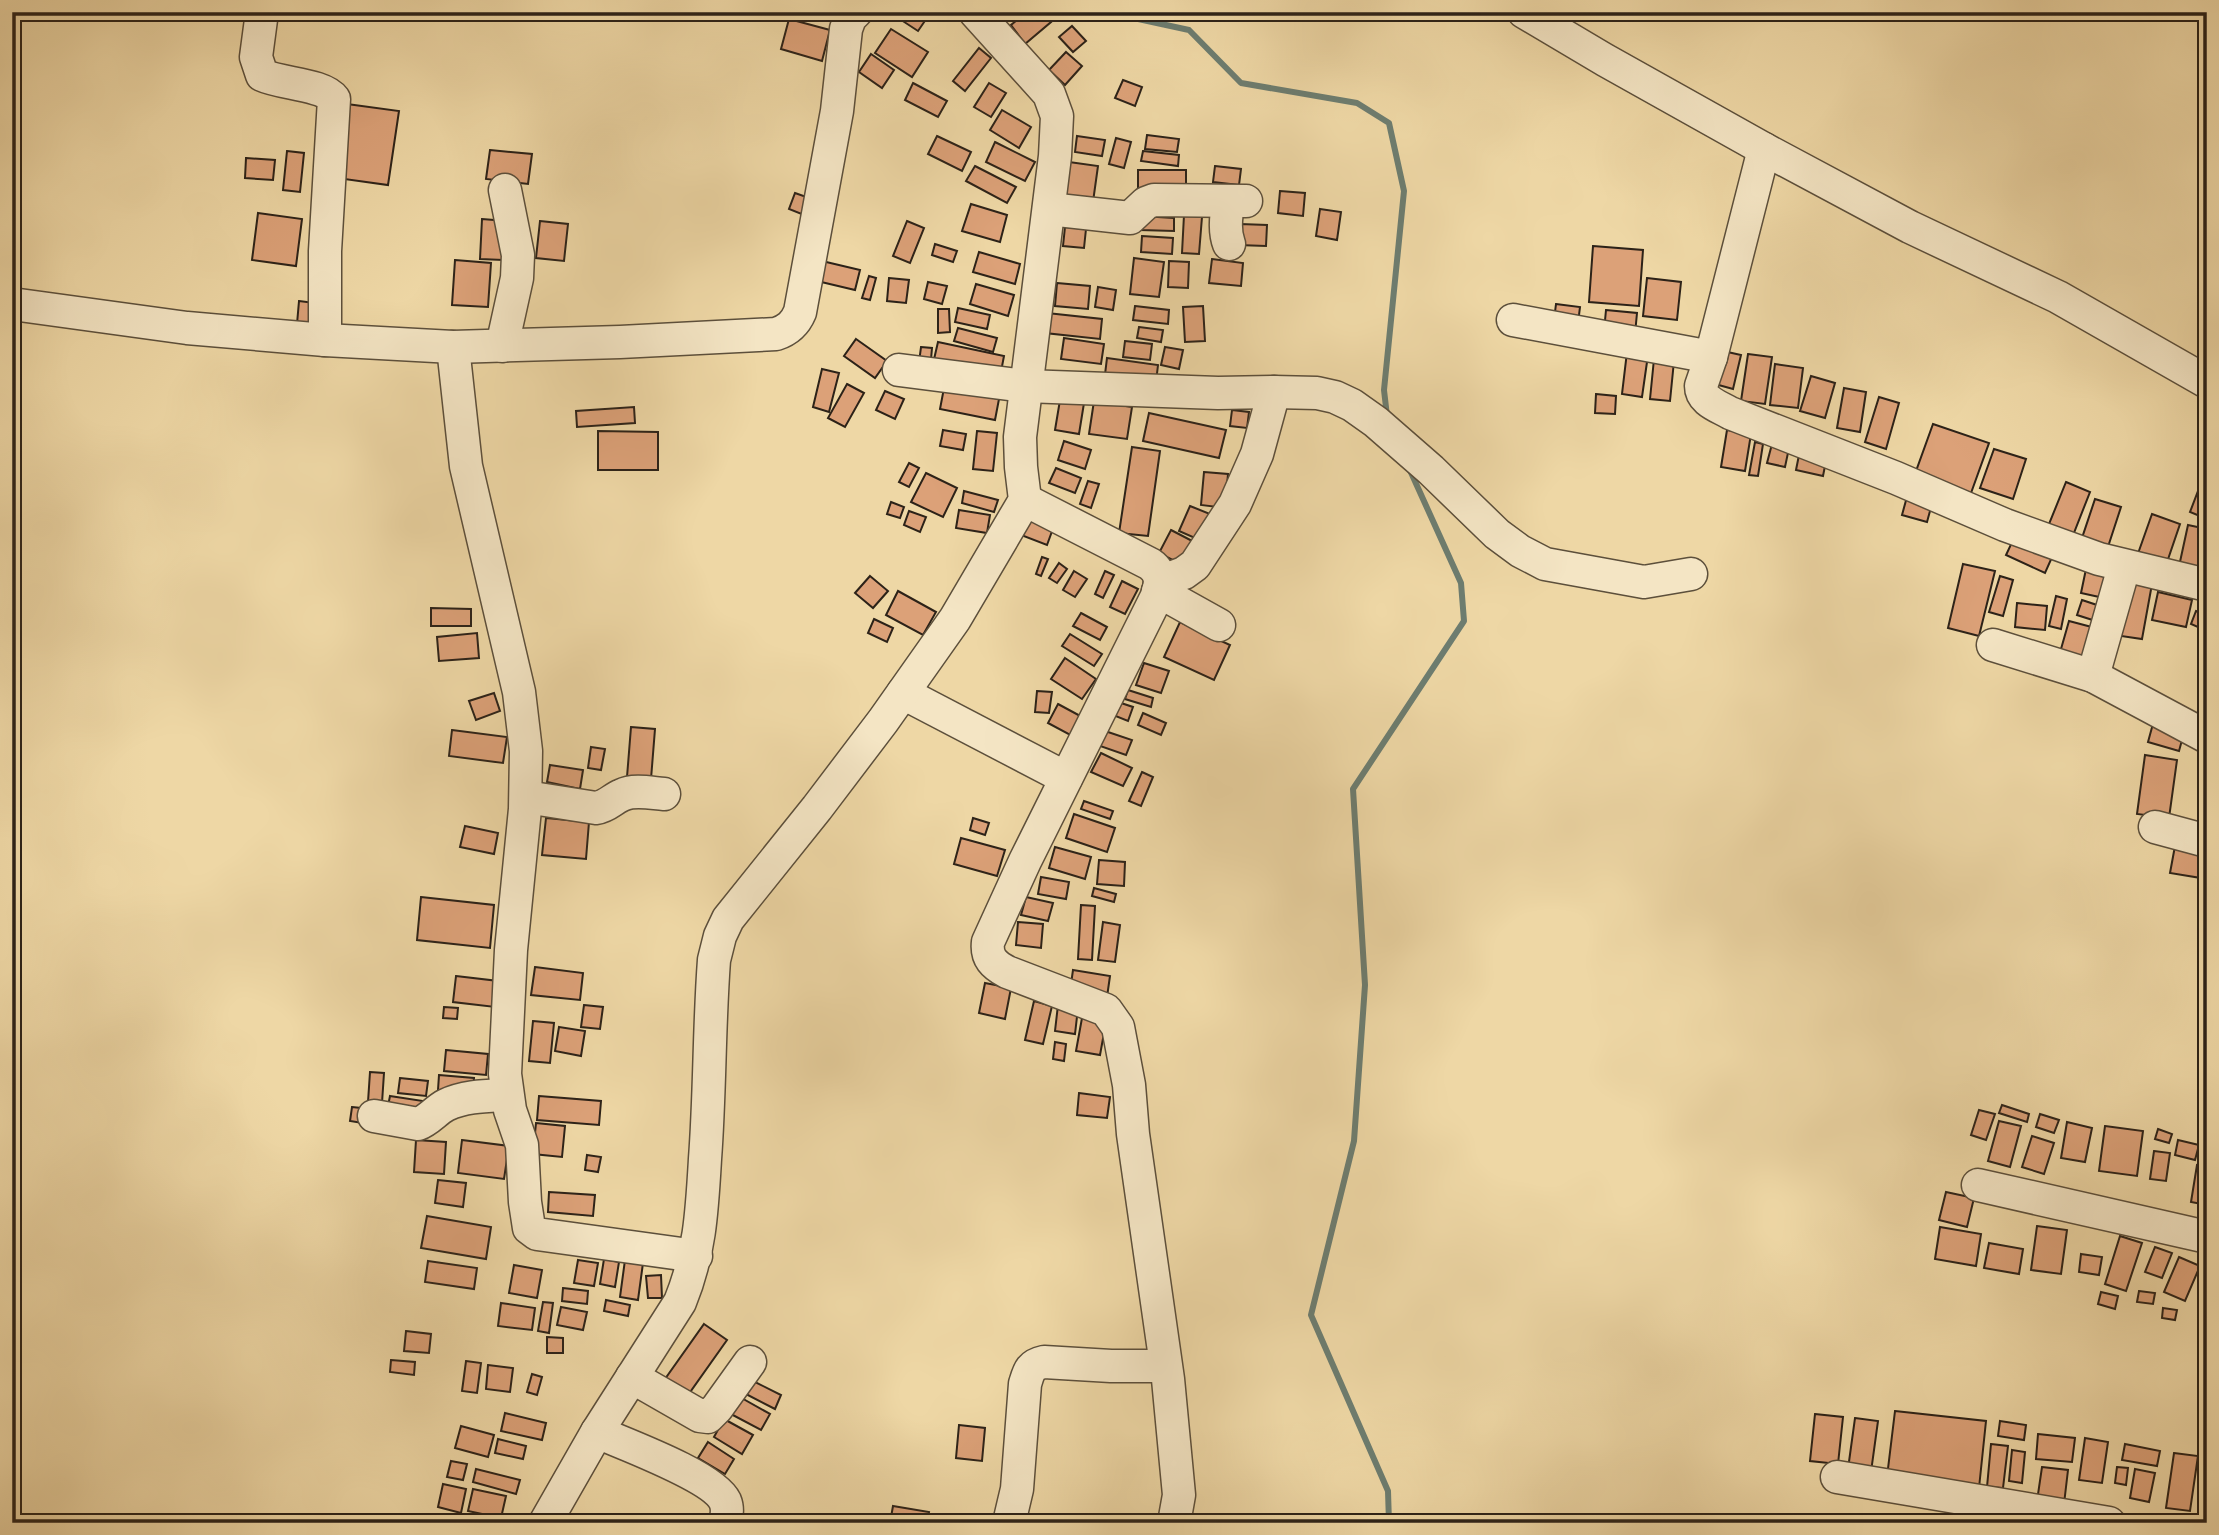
<svg xmlns="http://www.w3.org/2000/svg" width="2219" height="1535" font-family="'EB Garamond',serif">
	<style>
		.lines { fill: none; stroke-linecap: round; stroke-linejoin: round }
		.stream { stroke: #6d7d70; stroke-width: 6 }
		.building { fill: #dca178; stroke: #2c2218; stroke-width: 2 }
		.minor-casing { stroke: #5c4f3b; stroke-width: 35 }
		.minor { stroke: #f4e5c4; stroke-width: 32 }
	</style>
	<rect width="100%" height="100%" fill="#eed7a5"/>
	<filter id="stains"><feTurbulence type="fractalNoise" baseFrequency=".00286" numOctaves="4"/><feColorMatrix values="0 0 0 0 .2 0 0 0 0 .09 0 0 0 0 .02 0 0 0 .5 -.17"/></filter>
	<radialGradient id="worn" r=".72"><stop offset=".6" stop-color="#630" stop-opacity="0"/><stop offset="1" stop-color="#630" stop-opacity=".3"/></radialGradient>
	<g class="lines">
		<g class="stream">
			<polyline points="1106,12 1189,30 1241,83 1357,103 1389,123 1404,191 1384,390 1387,416"/>
			<polyline points="1389,1523 1388,1491 1311,1315 1354,1141 1365,985 1353,789 1464,621 1461,583 1409,468"/>
		</g>
	</g>
	<g class="building">
		<polygon points="893,12 931,12 918,31 892,14"/>
		<polygon points="1027,12 1043,12 1051,22 1025,44 1011,25"/>
		<polygon points="789,19 830,30 822,61 781,49"/>
		<polygon points="1072,26 1086,41 1073,52 1059,37"/>
		<polygon points="891,29 928,52 912,77 875,53"/>
		<polygon points="979,48 991,58 965,91 953,81"/>
		<polygon points="1066,52 1082,66 1065,85 1049,70"/>
		<polygon points="871,54 894,70 882,88 859,72"/>
		<polygon points="1123,80 1142,87 1135,106 1115,98"/>
		<polygon points="913,83 947,101 938,117 905,100"/>
		<polygon points="989,83 1006,93 991,117 974,107"/>
		<polygon points="347,104 399,111 388,185 337,178"/>
		<polygon points="1002,110 1031,127 1019,148 990,130"/>
		<polygon points="1147,135 1179,139 1177,152 1145,149"/>
		<polygon points="937,136 971,152 962,171 928,154"/>
		<polygon points="1077,136 1105,140 1102,156 1075,152"/>
		<polygon points="1116,138 1131,142 1124,168 1109,164"/>
		<polygon points="995,142 1035,162 1025,181 986,162"/>
		<polygon points="490,150 532,154 528,184 486,179"/>
		<polygon points="287,151 304,153 300,192 283,190"/>
		<polygon points="1143,151 1179,155 1178,166 1141,161"/>
		<polygon points="246,158 275,160 273,180 245,178"/>
		<polygon points="1069,162 1098,166 1092,209 1063,205"/>
		<polygon points="975,166 1016,187 1007,203 966,181"/>
		<polygon points="1215,166 1241,169 1239,185 1213,182"/>
		<rect x="1138" y="170" width="48" height="24"/>
		<polygon points="1280,191 1305,193 1303,216 1278,213"/>
		<polygon points="795,193 815,200 809,217 789,209"/>
		<polygon points="971,204 1007,215 1000,242 962,231"/>
		<polygon points="1320,209 1341,212 1337,240 1316,236"/>
		<polygon points="258,213 302,219 296,266 252,260"/>
		<polygon points="1184,215 1202,217 1199,254 1182,253"/>
		<polygon points="1141,216 1174,218 1174,231 1140,230"/>
		<polygon points="482,219 506,221 503,260 480,259"/>
		<polygon points="540,221 568,224 564,261 536,258"/>
		<polygon points="907,221 924,228 910,263 893,256"/>
		<polygon points="1240,224 1267,225 1266,246 1238,245"/>
		<polygon points="1065,227 1086,229 1084,248 1063,246"/>
		<polygon points="1142,236 1173,238 1172,254 1141,252"/>
		<polygon points="935,244 957,251 953,262 932,255"/>
		<polygon points="1593,246 1643,250 1639,306 1589,302"/>
		<polygon points="979,252 1020,264 1015,284 973,272"/>
		<polygon points="1134,258 1164,262 1159,297 1130,294"/>
		<polygon points="1212,259 1243,263 1241,286 1209,283"/>
		<polygon points="455,260 491,263 488,307 452,305"/>
		<polygon points="822,261 860,270 855,290 817,281"/>
		<polygon points="1169,261 1189,262 1188,288 1168,287"/>
		<polygon points="869,276 876,278 870,300 862,298"/>
		<polygon points="889,278 909,280 906,303 887,301"/>
		<polygon points="1647,278 1681,282 1677,320 1643,316"/>
		<polygon points="928,282 947,286 942,304 924,299"/>
		<polygon points="1057,283 1090,286 1088,309 1055,306"/>
		<polygon points="976,284 1014,295 1008,316 970,304"/>
		<polygon points="1098,287 1116,290 1113,310 1095,307"/>
		<polygon points="299,301 315,303 312,325 297,324"/>
		<polygon points="1556,304 1580,307 1578,323 1554,320"/>
		<polygon points="1135,306 1169,310 1168,324 1133,320"/>
		<polygon points="1203,306 1205,341 1185,342 1183,307"/>
		<polygon points="958,308 990,315 987,329 955,322"/>
		<polygon points="938,309 949,309 950,332 938,333"/>
		<polygon points="1606,310 1637,313 1635,334 1604,331"/>
		<polygon points="1047,313 1102,319 1100,339 1045,333"/>
		<polygon points="1139,327 1163,330 1161,342 1137,338"/>
		<polygon points="958,328 997,338 993,352 954,341"/>
		<polygon points="1064,338 1104,344 1101,364 1061,359"/>
		<polygon points="856,339 887,361 875,378 844,356"/>
		<polygon points="1125,341 1152,344 1150,360 1123,357"/>
		<polygon points="938,342 1004,356 999,382 932,368"/>
		<polygon points="921,347 932,348 930,371 918,370"/>
		<polygon points="1165,347 1183,350 1179,369 1161,365"/>
		<polygon points="1723,351 1741,355 1733,389 1715,384"/>
		<polygon points="1627,352 1648,355 1642,397 1622,394"/>
		<polygon points="1748,354 1772,357 1765,404 1741,401"/>
		<polygon points="1107,358 1158,365 1155,390 1104,383"/>
		<polygon points="1654,359 1674,361 1670,401 1650,399"/>
		<polygon points="1775,364 1803,368 1798,408 1770,405"/>
		<polygon points="822,369 839,373 829,412 813,407"/>
		<polygon points="1811,376 1835,383 1825,418 1800,411"/>
		<polygon points="847,384 864,393 845,427 828,418"/>
		<polygon points="944,388 999,399 995,420 940,409"/>
		<polygon points="1844,388 1866,392 1860,432 1837,428"/>
		<polygon points="885,391 904,399 895,419 876,410"/>
		<polygon points="1596,394 1616,396 1615,414 1595,413"/>
		<polygon points="1879,397 1899,403 1886,449 1865,442"/>
		<polygon points="1060,400 1084,403 1079,434 1055,430"/>
		<polygon points="1094,401 1132,407 1127,439 1089,434"/>
		<polygon points="634,407 635,423 577,427 576,411"/>
		<polygon points="1232,410 1249,412 1247,428 1230,426"/>
		<polygon points="1149,413 1226,430 1219,458 1143,441"/>
		<polygon points="1933,424 1989,443 1971,493 1915,474"/>
		<polygon points="943,430 966,434 963,450 940,446"/>
		<polygon points="1727,430 1751,434 1745,471 1721,467"/>
		<polygon points="598,431 658,432 658,470 598,470"/>
		<polygon points="977,431 997,433 993,471 973,469"/>
		<polygon points="1064,441 1091,450 1085,469 1058,460"/>
		<polygon points="1755,442 1763,444 1758,476 1749,475"/>
		<polygon points="1772,444 1789,448 1785,467 1767,463"/>
		<polygon points="1132,447 1160,451 1148,536 1119,533"/>
		<polygon points="1994,449 2026,459 2013,499 1980,488"/>
		<polygon points="1800,450 1827,456 1823,476 1796,470"/>
		<polygon points="909,463 919,468 909,487 899,482"/>
		<polygon points="1056,468 1081,478 1075,493 1049,483"/>
		<polygon points="1204,472 1228,474 1225,508 1201,505"/>
		<polygon points="926,473 957,488 943,517 911,502"/>
		<polygon points="2203,478 2207,479 2207,519 2190,512"/>
		<polygon points="1088,481 1099,484 1091,508 1080,504"/>
		<polygon points="2066,482 2090,492 2070,543 2045,534"/>
		<polygon points="964,491 998,500 994,512 962,503"/>
		<polygon points="1908,493 1933,500 1927,522 1902,515"/>
		<polygon points="2095,499 2121,507 2105,556 2079,547"/>
		<polygon points="891,502 904,507 900,518 887,514"/>
		<polygon points="1190,506 1215,516 1204,542 1179,531"/>
		<polygon points="959,510 990,515 987,533 956,528"/>
		<polygon points="909,511 926,517 920,532 904,525"/>
		<polygon points="1030,513 1055,523 1047,545 1021,535"/>
		<polygon points="2152,514 2180,524 2164,571 2135,562"/>
		<polygon points="2188,525 2207,529 2207,540 2199,575 2178,571"/>
		<polygon points="1171,530 1200,545 1188,568 1159,553"/>
		<polygon points="2014,538 2053,555 2045,573 2006,555"/>
		<polygon points="1042,557 1048,559 1041,576 1036,574"/>
		<polygon points="1059,563 1067,569 1057,583 1049,578"/>
		<polygon points="1963,564 1995,571 1979,636 1948,628"/>
		<polygon points="2086,569 2118,576 2113,600 2081,593"/>
		<polygon points="1074,571 1087,579 1075,597 1063,590"/>
		<polygon points="1105,571 1114,575 1103,598 1095,594"/>
		<polygon points="870,576 888,591 873,608 855,593"/>
		<polygon points="2000,576 2013,580 2003,616 1989,612"/>
		<polygon points="2131,580 2152,584 2142,639 2121,636"/>
		<polygon points="1122,581 1138,589 1125,614 1110,607"/>
		<polygon points="898,591 936,612 923,635 886,615"/>
		<polygon points="2158,592 2192,600 2186,627 2152,620"/>
		<polygon points="2056,596 2067,599 2061,629 2049,626"/>
		<polygon points="2082,600 2109,609 2105,624 2077,615"/>
		<polygon points="2017,603 2047,606 2045,630 2015,627"/>
		<polygon points="431,608 471,609 471,626 431,626"/>
		<polygon points="2196,611 2207,615 2207,631 2191,624"/>
		<polygon points="1081,613 1107,627 1100,640 1073,626"/>
		<polygon points="874,619 893,628 887,642 868,633"/>
		<polygon points="2069,621 2103,630 2091,673 2057,663"/>
		<polygon points="1180,622 1230,645 1214,680 1164,657"/>
		<polygon points="477,633 479,658 439,661 437,637"/>
		<polygon points="1070,634 1102,654 1094,666 1062,646"/>
		<polygon points="1065,658 1096,679 1082,699 1051,679"/>
		<polygon points="1144,663 1169,671 1161,693 1136,685"/>
		<polygon points="1128,690 1153,698 1151,707 1125,699"/>
		<polygon points="1037,691 1052,692 1049,713 1035,712"/>
		<polygon points="494,693 500,711 476,720 469,701"/>
		<polygon points="1118,702 1133,707 1128,721 1113,715"/>
		<polygon points="1058,704 1084,718 1074,737 1048,723"/>
		<polygon points="1143,713 1166,723 1161,735 1138,725"/>
		<polygon points="2154,720 2185,729 2179,751 2148,742"/>
		<polygon points="631,727 655,729 651,779 627,777"/>
		<polygon points="452,730 507,737 503,763 449,756"/>
		<polygon points="1105,731 1132,740 1126,755 1100,746"/>
		<polygon points="591,747 605,749 601,770 588,768"/>
		<polygon points="1101,753 1132,768 1123,786 1091,772"/>
		<polygon points="2145,755 2177,760 2169,818 2137,814"/>
		<polygon points="550,765 583,770 580,789 547,782"/>
		<polygon points="1142,772 1153,777 1141,806 1129,801"/>
		<polygon points="1084,801 1113,811 1110,819 1081,809"/>
		<polygon points="1074,814 1115,828 1107,852 1066,838"/>
		<polygon points="546,818 589,822 586,859 542,855"/>
		<polygon points="973,818 989,823 985,835 970,830"/>
		<polygon points="465,826 498,833 494,854 460,847"/>
		<polygon points="961,838 1005,850 997,876 954,864"/>
		<polygon points="2175,846 2206,851 2201,878 2170,873"/>
		<polygon points="1055,847 1091,857 1085,879 1049,868"/>
		<polygon points="1099,860 1125,862 1124,886 1097,884"/>
		<polygon points="1041,877 1069,882 1066,899 1038,894"/>
		<polygon points="1094,888 1116,894 1114,902 1092,896"/>
		<polygon points="421,897 494,905 490,948 417,940"/>
		<polygon points="1026,897 1053,903 1048,921 1021,915"/>
		<polygon points="1081,905 1095,906 1092,960 1078,959"/>
		<polygon points="1018,922 1043,924 1041,948 1016,945"/>
		<polygon points="1103,922 1120,925 1115,962 1098,960"/>
		<polygon points="535,967 583,973 580,1000 531,995"/>
		<polygon points="1073,970 1110,976 1107,997 1070,991"/>
		<polygon points="456,976 498,981 495,1007 453,1002"/>
		<polygon points="985,983 1011,988 1005,1019 979,1013"/>
		<polygon points="1034,1001 1052,1006 1043,1044 1025,1040"/>
		<polygon points="584,1005 603,1007 600,1029 581,1027"/>
		<polygon points="1058,1005 1078,1008 1075,1034 1055,1031"/>
		<polygon points="444,1007 458,1008 457,1019 443,1018"/>
		<polygon points="1082,1018 1106,1022 1100,1055 1076,1051"/>
		<polygon points="533,1021 554,1023 550,1063 529,1061"/>
		<polygon points="559,1027 585,1031 581,1056 555,1051"/>
		<polygon points="1055,1042 1066,1044 1064,1061 1053,1059"/>
		<polygon points="446,1050 488,1054 486,1075 444,1071"/>
		<polygon points="370,1072 384,1073 382,1103 368,1102"/>
		<polygon points="439,1075 474,1078 473,1093 438,1090"/>
		<polygon points="400,1078 428,1081 426,1096 398,1093"/>
		<polygon points="1079,1093 1110,1097 1107,1118 1077,1115"/>
		<polygon points="390,1096 423,1101 420,1116 387,1111"/>
		<polygon points="539,1096 601,1101 599,1125 537,1120"/>
		<polygon points="2002,1105 2029,1114 2027,1122 1999,1113"/>
		<polygon points="352,1107 370,1109 369,1124 350,1121"/>
		<polygon points="1979,1110 1995,1114 1986,1140 1971,1135"/>
		<polygon points="2040,1114 2059,1120 2054,1133 2036,1127"/>
		<polygon points="1999,1121 2021,1126 2010,1167 1988,1161"/>
		<polygon points="2067,1122 2092,1128 2085,1162 2061,1158"/>
		<polygon points="536,1123 565,1126 562,1157 533,1154"/>
		<polygon points="2105,1126 2143,1131 2137,1176 2099,1171"/>
		<polygon points="2158,1129 2172,1134 2169,1143 2155,1139"/>
		<polygon points="2032,1136 2054,1143 2044,1174 2022,1167"/>
		<polygon points="416,1140 446,1142 444,1174 414,1172"/>
		<polygon points="462,1140 509,1146 504,1179 458,1173"/>
		<polygon points="2178,1140 2199,1145 2195,1160 2175,1155"/>
		<polygon points="2154,1151 2170,1153 2166,1181 2150,1179"/>
		<polygon points="587,1155 601,1157 598,1172 585,1170"/>
		<polygon points="2197,1165 2207,1167 2207,1205 2191,1202"/>
		<polygon points="438,1180 466,1183 463,1207 435,1203"/>
		<polygon points="549,1192 595,1195 593,1216 548,1212"/>
		<polygon points="1946,1192 1974,1198 1967,1227 1939,1220"/>
		<polygon points="427,1216 491,1227 486,1259 421,1248"/>
		<polygon points="2037,1226 2067,1230 2061,1274 2031,1270"/>
		<polygon points="1940,1227 1981,1234 1976,1266 1935,1259"/>
		<polygon points="2120,1236 2142,1243 2126,1291 2105,1284"/>
		<polygon points="1989,1243 2023,1249 2019,1274 1984,1268"/>
		<polygon points="2155,1247 2172,1253 2162,1278 2145,1272"/>
		<polygon points="2081,1254 2102,1257 2099,1275 2079,1272"/>
		<polygon points="2179,1257 2200,1266 2185,1301 2164,1292"/>
		<polygon points="604,1259 619,1262 615,1287 600,1284"/>
		<polygon points="578,1260 598,1263 594,1286 574,1283"/>
		<polygon points="625,1260 643,1263 638,1300 620,1297"/>
		<polygon points="428,1261 477,1268 474,1289 425,1282"/>
		<polygon points="514,1265 542,1270 537,1298 509,1293"/>
		<polygon points="661,1275 662,1298 648,1298 646,1276"/>
		<polygon points="563,1288 588,1291 587,1304 562,1301"/>
		<polygon points="2139,1291 2155,1293 2153,1304 2137,1302"/>
		<polygon points="2101,1292 2118,1296 2115,1309 2098,1304"/>
		<polygon points="606,1300 630,1305 628,1316 604,1311"/>
		<polygon points="543,1302 553,1303 549,1333 538,1331"/>
		<polygon points="501,1303 535,1308 532,1330 498,1326"/>
		<polygon points="561,1307 587,1312 583,1330 557,1325"/>
		<polygon points="2163,1308 2177,1310 2175,1320 2162,1318"/>
		<polygon points="704,1324 727,1340 688,1395 665,1379"/>
		<polygon points="406,1331 431,1334 429,1353 404,1351"/>
		<polygon points="547,1337 563,1338 563,1353 547,1353"/>
		<polygon points="391,1360 415,1362 414,1375 390,1372"/>
		<polygon points="466,1361 481,1363 477,1393 462,1391"/>
		<polygon points="488,1365 513,1368 510,1392 486,1389"/>
		<polygon points="532,1374 542,1377 537,1395 527,1392"/>
		<polygon points="749,1379 781,1395 775,1409 742,1392"/>
		<polygon points="738,1396 770,1414 761,1430 729,1413"/>
		<polygon points="1895,1411 1986,1421 1979,1488 1887,1477"/>
		<polygon points="505,1413 546,1423 542,1440 501,1431"/>
		<polygon points="1815,1414 1843,1417 1838,1464 1810,1461"/>
		<polygon points="1855,1418 1878,1421 1871,1472 1848,1469"/>
		<polygon points="724,1419 753,1435 742,1454 714,1437"/>
		<polygon points="2000,1421 2026,1425 2024,1440 1998,1436"/>
		<polygon points="959,1425 985,1428 982,1461 956,1458"/>
		<polygon points="461,1426 494,1435 488,1457 455,1448"/>
		<polygon points="2038,1434 2075,1438 2072,1462 2036,1459"/>
		<polygon points="2085,1438 2108,1442 2102,1483 2079,1480"/>
		<polygon points="498,1439 526,1446 523,1459 495,1453"/>
		<polygon points="708,1442 734,1459 725,1474 698,1458"/>
		<polygon points="1991,1444 2008,1446 2003,1488 1987,1487"/>
		<polygon points="2125,1444 2160,1451 2157,1466 2122,1460"/>
		<polygon points="2012,1450 2025,1452 2022,1483 2009,1481"/>
		<polygon points="2174,1453 2198,1456 2190,1511 2166,1508"/>
		<polygon points="451,1461 467,1464 463,1480 447,1477"/>
		<polygon points="2042,1467 2068,1470 2064,1504 2037,1501"/>
		<polygon points="2117,1467 2128,1468 2126,1485 2115,1483"/>
		<polygon points="476,1469 520,1480 516,1494 473,1482"/>
		<polygon points="2135,1469 2155,1473 2149,1502 2130,1498"/>
		<polygon points="2205,1473 2207,1473 2207,1513 2201,1512"/>
		<polygon points="443,1484 466,1489 461,1513 438,1507"/>
		<polygon points="473,1489 506,1496 501,1518 468,1511"/>
		<polygon points="893,1506 929,1512 927,1523 890,1523"/>
		<polygon points="940,1516 965,1520 965,1523 940,1523"/>
	</g>
	<g class="lines">
		<g class="minor-casing">
			<g id="minor">
				<path d="M262,12L256,57L262,75C281,84 323,84 334,99L325,251V340"/>
				<polyline points="1524,12 1605,60 1764,149 1910,227 2058,297 2207,382"/>
				<path d="M1764,149L1711,357L1701,386C1701,401 1718,406 1730,413L1896,478L2005,525L2099,559L2207,585"/>
				<path d="M1229,201C1226,214 1224,231 1229,244"/>
				<polyline points="1049,209 1130,218 1146,203 1154,200 1246,201"/>
				<path d="M12,304L187,328L325,340L453,347L620,342L776,334C788,330 795,324 800,312L837,111L846,29L850,18L856,12"/>
				<polyline points="1513,320 1711,357"/>
				<polyline points="502,346 517,278 518,255 505,190"/>
				<polyline points="453,347 466,466 519,692 526,751 525,809 511,950 505,1074 510,1110 522,1145 525,1202 529,1228 537,1234 696,1256"/>
				<polyline points="899,370 1025,386 1218,393 1274,392 1317,393 1335,397 1352,405 1376,422 1431,470 1497,534 1520,551 1545,564 1644,582 1691,574"/>
				<path d="M1025,500L1150,564C1163,573 1161,585 1156,598L1025,861L988,942C986,958 994,965 1007,972L1106,1010L1118,1027L1129,1085L1133,1134L1168,1379L1179,1495L1174,1523"/>
				<polyline points="1160,582 1184,573 1195,565 1235,504 1257,454 1274,392"/>
				<polyline points="1158,591 1219,625"/>
				<polyline points="1993,645 2093,676 2207,737"/>
				<polyline points="2093,676 2124,567"/>
				<polyline points="903,693 1066,778"/>
				<path d="M526,797L596,808C608,806 612,799 622,795C634,789 651,793 664,794"/>
				<polyline points="2155,827 2207,841"/>
				<path d="M374,1116L418,1124C429,1120 436,1110 446,1105C465,1096 486,1096 506,1095"/>
				<polyline points="1978,1185 2207,1237"/>
				<polyline points="632,1377 700,1416 708,1417 717,1408 750,1362"/>
				<path d="M597,1432C624,1444 713,1476 725,1501C728,1508 727,1516 725,1523"/>
				<polyline points="1837,1477 2109,1523"/>
				<path d="M545,1523L597,1432L680,1302C700,1253 702,1211 705,1159C710,1093 709,1026 714,960L720,936L728,919L817,808L883,721L955,619L1025,500L1021,467L1020,437L1055,156L1057,116L1049,94L975,12"/>
				<path d="M1009,1523L1017,1489L1025,1384C1029,1371 1030,1365 1044,1362L1111,1366H1165"/>
			</g>
		</g>
		<use href="#minor" class="minor"/>
	</g>
	<rect width="2219" height="1535" fill="none" stroke="#eed7a5" stroke-width="42"/>
	<rect x="14" y="14" width="2191" height="1507" fill="none" stroke="#2c2218" stroke-width="3.5"/>
	<rect x="21" y="21" width="2177" height="1493" fill="none" stroke="#2c2218" stroke-width="2"/>
	<rect width="100%" height="100%" filter="url(#stains)"/>
	<rect width="100%" height="100%" fill="url(#worn)"/>
</svg>
